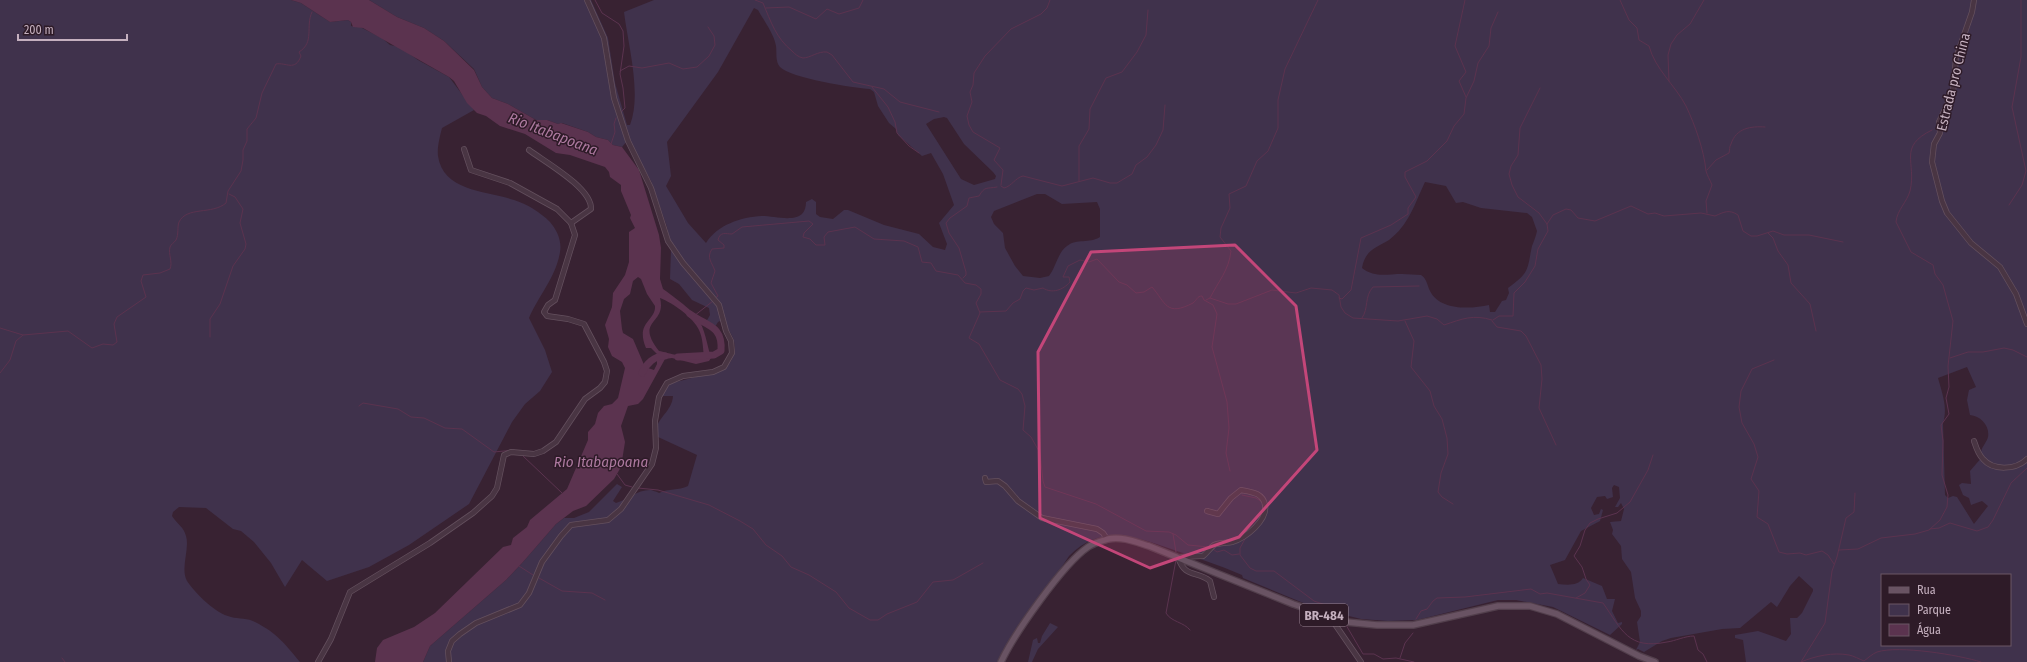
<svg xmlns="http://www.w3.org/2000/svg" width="2027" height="662" font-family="'Fira Sans Condensed',sans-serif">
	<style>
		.green { fill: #40324c; fill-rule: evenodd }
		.water { fill: #5b334f; fill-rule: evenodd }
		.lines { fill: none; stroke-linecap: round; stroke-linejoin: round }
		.stream { stroke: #5b334f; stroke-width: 1 }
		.river { stroke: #5b334f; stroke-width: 7 }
		.minor-casing { stroke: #64505e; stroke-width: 6 }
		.major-casing { stroke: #523f4c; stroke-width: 8 }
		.minor { stroke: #493543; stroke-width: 4.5 }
		.major { stroke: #695363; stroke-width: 5.5 }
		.marked { fill: #c34679; fill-opacity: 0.2; stroke: #c34679; stroke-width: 3; stroke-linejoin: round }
		.labels { text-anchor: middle; stroke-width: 3; stroke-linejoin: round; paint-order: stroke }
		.shield { fill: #2e1b28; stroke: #988392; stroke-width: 1 }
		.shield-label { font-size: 13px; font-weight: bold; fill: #c5b0bf }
		.street-label { font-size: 14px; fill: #c5b0bf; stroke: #2e1b28 }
		.water-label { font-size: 15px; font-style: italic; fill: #ad799f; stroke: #2e1b28 }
	</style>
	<rect width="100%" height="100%" fill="#382232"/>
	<g class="green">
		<path d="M0,0H291L301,3L330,22L348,20L351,22V26L360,27L382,38L390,45L400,47L418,60L449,77L474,110L442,128C440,136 437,147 438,156C443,192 488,191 514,200C527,204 540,212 550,222C557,230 562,241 560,252C556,277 539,295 529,318L545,350L552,372L540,391L525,404L512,422L469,504L409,545L369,567L327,581L302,560L285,587L271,563L254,542L241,531L233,529L206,508L179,507L173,512L172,516C177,524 184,527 186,536C190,549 180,568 187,581C197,595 215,613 231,617C239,619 248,618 255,622C277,633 285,644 300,662H0Z"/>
		<path d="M369,0H591L608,38L615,83L627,125H630C642,94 628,45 624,12L654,0H2027V662H1746L1743,640L1735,638V635L1758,631L1786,641L1791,634L1790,618H1797L1802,613L1813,591V589L1799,576L1790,586L1777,607L1771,602L1740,628L1722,629L1671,638L1662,641L1644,652L1638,649L1636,650L1640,642L1637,622L1641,616V611L1635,598L1631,572L1622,559L1621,546L1612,534L1613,530L1610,522L1621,521L1624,509L1621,503L1618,507H1615L1620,498L1619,487L1614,485L1612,488L1613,497L1607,499L1605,496L1597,497L1591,508L1594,515L1599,514L1601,509L1603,510L1600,521L1581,531L1565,560L1550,565L1558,584C1568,585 1578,586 1583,578L1602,586L1607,599H1615L1612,611L1618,623L1622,622V624L1610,635L1553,607L1516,600H1498L1417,620L1388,621L1361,619L1313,607L1243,578L1242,575C1219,565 1194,557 1171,549C1134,536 1101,524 1069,556L999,662H423L430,646L506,580L523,562L556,524L564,518H574L589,512L617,484L622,487L613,501L616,503C627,500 637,490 650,490C652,490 657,492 659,493C669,488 678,491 688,486L697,455L658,437C651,420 672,414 673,396H659L668,384L723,370C737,358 739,343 727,328C725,325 722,324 720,321L718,322L713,330L706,322L710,315L709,308L692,300L679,284L670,279L671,250L667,227L651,181L628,140L622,147L613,145L608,140L596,137L588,132L562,123L558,124L547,120H536L508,104L492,98L482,87L474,69L444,41L424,28L397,17ZM754,8L758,10C764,21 774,34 776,46C777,53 775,61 780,67C790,78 854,88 870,89L874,92L878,106L889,123L896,129L898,135L922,156L931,153L943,174L954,205L939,223L947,244L945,250L933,247L919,234L884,225L848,210H844L833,219L820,217L816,214V202L812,199L806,202C806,206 805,211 802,214C793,222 774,216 762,216C741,217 717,225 706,243L688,223L666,186L671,176L667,142L718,72ZM944,117L947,118L964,144L993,172L996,176L995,179L974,185L961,179L926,124L934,119ZM1425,182L1446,186L1456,203L1463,202L1481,208L1527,213L1532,217L1537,231C1536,236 1534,241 1532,246C1527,270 1530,272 1508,288L1509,293L1506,300L1502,301L1495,312H1490L1489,305C1471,309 1440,311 1430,291C1427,285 1427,279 1421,275C1415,275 1408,274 1402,274C1386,274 1375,278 1362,268C1365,250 1376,248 1389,240C1409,225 1415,203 1425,182ZM1037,194H1045L1062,204L1097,202L1100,209V237C1089,244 1077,238 1067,246C1058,252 1056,267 1049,276L1040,278L1023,276L1015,266L1005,248L1003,233L994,224L991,217L994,211ZM1967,367L1976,387L1969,390L1967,400L1970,415C1981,416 1990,426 1988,437C1987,442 1982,446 1981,452L1983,456L1970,471L1971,484L1962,483L1959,485L1963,495L1969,498L1971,505L1982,501L1988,506L1974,524L1957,497L1953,496L1948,498L1945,495L1943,423C1948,407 1942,393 1938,378ZM1882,575H2010V645H1882Z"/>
		<polygon points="1050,623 1058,627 1038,649 1032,662 1028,662 1033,640 1037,638 1038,643 1040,643 1042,636"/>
	</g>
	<path class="water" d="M291,0H369L397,17L424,28L444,41L474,70L482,87L492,98L508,104L536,120H547L558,124L561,123L588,132L596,137L608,140L613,145L622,147L639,170L659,235L661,248L660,279L663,289C670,294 692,310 697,317C705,328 707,345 711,358L709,361L696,364L672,358L665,359L643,399L638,404L628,406L621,426L625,442L621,467L614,479L586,506L573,511L556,524L523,562L506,580L430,646L423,662H375L377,648L383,640L414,627L435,613L503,547L511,545L513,538L527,527L530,520L567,489L588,440V432L595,424L598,413L604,406L612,404L618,398L625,368L622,362L612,356L608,347L609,339L605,325L612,307L613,293L625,275L629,262V232L635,228L630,218L631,215L621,191V185L610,177L609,172L605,167L570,155L556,153L525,134L500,126L486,116L477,113L467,103L454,81L449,77L363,28L353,27L351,22L348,20L330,22L301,3ZM638,277L641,279L647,294L655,306C656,321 635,322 646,348H651L657,354V364L654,370L645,367L633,339L623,333L622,329L620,311L624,299L630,294L633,281ZM660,298C673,303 693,317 699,330C703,338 703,349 704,358C699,361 668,353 659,351C634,319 667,325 660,298Z"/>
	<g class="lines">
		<g class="stream">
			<polyline points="595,0 602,13 619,24 623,31 624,46 620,74 623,88 625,108 621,112"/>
			<path d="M755,0L763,3C771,22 776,38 792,51C795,54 798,57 803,58C810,58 818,51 827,52L832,55L853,82L884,89L900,102L939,112"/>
			<polyline points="1465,0 1455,46 1466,72 1459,81 1466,97"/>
			<path d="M1620,0L1629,20L1637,28L1639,40L1649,46C1655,69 1675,85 1686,106C1695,125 1704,150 1706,171C1707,175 1710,180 1712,185L1706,201L1707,213"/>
			<polyline points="766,8 789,7 816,19 827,9 839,14 859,8 863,0"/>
			<polyline points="620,71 629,66 642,68 669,63 683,69 697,67 709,56 715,45 714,36 708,27"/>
			<polyline points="1669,81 1668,55 1671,44 1677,35 1690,24 1704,0"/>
			<polyline points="872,87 888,107 895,122 897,133 909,146 919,153"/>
			<polyline points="611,144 615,132 614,124 616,118"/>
			<path d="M1707,170L1716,160L1729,153C1730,150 1729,147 1731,144C1736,128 1751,126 1765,127"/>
			<polyline points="1079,181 1079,146 1089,129 1090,109 1106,78 1122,72 1137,52 1146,35 1148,10"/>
			<polyline points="1001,185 1003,170 994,160 1000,148 973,132 969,125 967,116 972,102 970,92 973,85 974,73 985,56 1011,29 1041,14 1047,8 1050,0"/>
			<path d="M1001,186L1004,188C1012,186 1015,178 1023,176L1062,186L1093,178L1110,183H1117L1132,174L1136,165L1147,157L1156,145L1163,130L1165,105"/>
			<polyline points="2009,205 2022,185 2026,171 2012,107 2021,57 2021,0"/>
			<path d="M1547,224L1553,215L1566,209L1571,210L1578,218L1595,221L1631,206L1648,214L1655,213L1664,216L1701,213L1715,216C1724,212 1729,209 1738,215L1743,231L1751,236H1757L1773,231L1784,235H1809L1843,242"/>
			<polyline points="1768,233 1773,238 1778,251 1788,265 1791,283 1810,304 1816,331"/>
			<path d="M963,278L966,275V272L959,248L949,233L946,223L950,218L967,206L969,198L979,196C985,186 986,189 997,187"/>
			<path d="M715,298L718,296L711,283L715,271C712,262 706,258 712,249L724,248V245L718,240C720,231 726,234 732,234L742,227L809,221L813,224L804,233L803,237L810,239L816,245H825L824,237L828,232L855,227L874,239L904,241L918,247L922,262L931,263L936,271L958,275L965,283L976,285L981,289V294L976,303L980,313L969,338L979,344L1000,380L1018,389L1022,394L1025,406L1023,430L1031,437L1040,453L1043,481L1045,487L1096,504L1146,531L1169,532L1176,535L1188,545L1209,547"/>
			<path d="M1210,298L1228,304H1236L1272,290L1296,293L1311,288L1332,290L1339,295L1341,307L1345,313L1353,318L1398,321L1427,316L1437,319L1444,325C1462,319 1473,314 1492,320"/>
			<polyline points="1339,298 1342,299 1351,290 1361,238 1391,225 1408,214 1408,208 1416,197 1405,177 1405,172 1427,161 1447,141 1454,126 1464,114 1466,98 1474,81 1478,63 1489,46 1491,28 1498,12"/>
			<path d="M1206,300L1210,298C1218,282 1229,270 1231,251L1220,237L1221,228L1230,208L1229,194L1246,186L1257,161L1268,151L1278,128V100L1285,69L1318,0"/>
			<path d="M980,312L1006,311L1013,303L1020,299L1023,291L1026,288L1034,290L1043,288C1052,294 1063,290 1070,282L1069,277H1063L1068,266L1080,260L1089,262L1097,259L1119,282L1127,285L1136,293L1144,292L1152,287C1166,303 1166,317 1193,303C1197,300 1197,296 1202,296L1204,300L1213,305L1217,314L1212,347L1227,402L1229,428L1226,453L1230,471"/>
			<polyline points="694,316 713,301"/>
			<path d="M1362,318C1369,308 1364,297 1373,287L1419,286"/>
			<polyline points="1493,320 1499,316 1513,316 1514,293 1525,282 1535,266 1538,249 1548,231 1547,224 1539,213 1518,197 1512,185 1509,174 1511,166 1518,155 1520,128 1540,88"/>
			<polyline points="1405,321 1414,341 1411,367 1430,391 1434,406 1442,419 1447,438 1448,454 1441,473 1438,492 1442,497 1453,504"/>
			<polyline points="1492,321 1497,327 1521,331 1526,336 1541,365 1542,379 1539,408 1556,445"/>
			<path d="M0,328L23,335L68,331L92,348L103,344L113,345L117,342L114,324L117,317L146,297L141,281L143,275L160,273L170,269C173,262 168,254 170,247C171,244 174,243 176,240C179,234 177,227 179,222C187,206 212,215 226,203L228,191L241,171L243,160V150L247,141V129L256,118L262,93L276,64C286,62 295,72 301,56L299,52C315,42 305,27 312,12"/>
			<polyline points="210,337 210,319 220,304 233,266 245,249 246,244 240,223 243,209 235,197 229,194"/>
			<polyline points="1950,358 1968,352 1983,352 2004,348 2013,350 2027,357"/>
			<polyline points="1774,360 1752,369 1741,391 1739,407 1742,423 1754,444 1758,457 1751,479 1759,491 1757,517 1768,524 1779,552 1787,554 1800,553 1806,555 1822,551 1828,555 1834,564"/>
			<polyline points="0,373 10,360 16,341 23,335"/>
			<polyline points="359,406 363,403 398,409 411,417 424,418 445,428 462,429 494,452 514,450"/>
			<polyline points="523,456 562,493"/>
			<polyline points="617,474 625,485 632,487"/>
			<polyline points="638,488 658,490 709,505 740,521 753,529 766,545 782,556 791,567 809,575 836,592 849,608 870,620 878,620 887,614 917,602 933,582 953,580 983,563"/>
			<polyline points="1242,495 1256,498 1262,502"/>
			<polyline points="1930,529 1939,528 1950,523 1977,531 1988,527 1993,520 2011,483 2027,468"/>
			<polyline points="1246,531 1260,518"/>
			<polyline points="1173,534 1176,552"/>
			<polyline points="1245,539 1240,548 1240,555 1250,568 1256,571 1274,571 1314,601 1337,609 1345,619"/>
			<polyline points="1213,549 1217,552 1224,550 1232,555 1239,554"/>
			<path d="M1839,550L1858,549L1881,538L1915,534L1929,530L1940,520L1947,507L1948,495L1942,475L1943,441L1941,425L1949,414L1946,398L1949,387L1948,366L1953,321L1943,285L1935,274L1933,265L1911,252L1896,222C1897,210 1907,202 1910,191C1917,162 1897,147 1932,130"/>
			<path d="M1176,560L1166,613C1171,622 1184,622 1190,630"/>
			<polyline points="519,566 533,575"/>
			<polyline points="539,578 562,591 592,593 605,600"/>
			<polyline points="1576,598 1585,593 1590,585 1586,579 1582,567 1574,556 1580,546 1585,530 1590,523 1598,519 1617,513 1630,502 1648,470 1653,455"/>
			<path d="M1416,619L1421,611L1427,609L1433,601L1437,598L1465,597L1531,589L1540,594L1547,593L1603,603C1622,630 1628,650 1667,642C1675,641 1685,636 1694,636L1698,650L1703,654L1707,662"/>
			<polyline points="1346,625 1363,654 1374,654 1383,659 1396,658 1414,662"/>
			<polyline points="62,658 65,662"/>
			<polyline points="1400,658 1405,643 1413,633"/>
			<path d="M1801,662C1815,656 1833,652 1849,655C1854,656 1859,659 1864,661C1868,658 1872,654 1877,652C1899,645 1959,655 1981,662"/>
			<polyline points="1801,662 1825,623 1832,571 1837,557 1846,518 1854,512 1855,493"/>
		</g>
		<g class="river">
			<path d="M678,357L714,355L721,351C723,325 706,326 690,314"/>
			<path d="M642,373C646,364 655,355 665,356"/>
		</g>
		<g class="minor-casing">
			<g id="minor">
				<polyline points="1974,0 1972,12 1956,58 1953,92 1939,122 1940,133 1934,144 1932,162 1942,201 1947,213 1971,243 2000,267 2016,294 2027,324"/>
				<path d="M529,150C545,162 592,188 591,209L571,223"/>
				<path d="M1974,441C1976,447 1978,454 1983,459C1993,471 2016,470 2027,459"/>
				<polyline points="985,478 986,482 998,481 1005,486 1018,501 1042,518 1097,529 1103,533 1107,539"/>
				<path d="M1207,511L1218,514L1231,498L1241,490C1252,492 1263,493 1265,505C1268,520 1246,538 1232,542C1227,543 1218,543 1214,545C1210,548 1207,553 1203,556L1178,557C1185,579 1197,570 1210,581L1214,597"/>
				<polyline points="1330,617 1361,662"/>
				<polyline points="318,662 331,639 350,592 430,543 473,513 492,496 497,488 504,455 511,452 534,454 543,451 556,442 585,399 600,388 605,382 607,371 604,362 584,324 568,319 547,316 544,312 548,305 555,300 575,235 571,223 557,209 510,183 471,170 464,149"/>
				<polyline points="449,662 448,651 452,641 460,634 476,623 520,605 529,593 542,562 561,536 571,525 608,520 621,509 652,464 656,448 655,421 659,397 667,383 683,376 713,372 724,367 732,353 731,341 726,331 719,305 683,263 668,241 651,188 628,141 614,98 604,38 587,0"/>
			</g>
		</g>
		<g class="major-casing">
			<path id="major" d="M1001,662C1014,634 1063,564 1088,547C1093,543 1101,541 1108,539C1122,536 1136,542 1149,546L1293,604L1346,622L1377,625H1413L1498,606H1530L1557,614L1639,656L1655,662"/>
		</g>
		<use href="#minor" class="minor"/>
		<use href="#major" class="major"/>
	</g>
	<path class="marked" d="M1235,245L1296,306L1317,450L1239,537L1150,568L1040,518L1038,352L1091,252Z"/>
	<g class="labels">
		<rect class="shield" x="1300" y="604" width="48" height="22" rx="3"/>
		<g class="shield-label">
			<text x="1324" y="620">BR-484</text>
		</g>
		<g class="street-label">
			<text transform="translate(1953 82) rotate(-76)" y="5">Estrada pro China</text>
		</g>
		<g class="water-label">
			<text transform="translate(553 134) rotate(21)" y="5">Rio Itabapoana</text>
			<text x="601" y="467">Rio Itabapoana</text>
		</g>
	</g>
	<rect x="1881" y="574" width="130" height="72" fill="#2e1b28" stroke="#6a5764"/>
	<rect x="1889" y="587" width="20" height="6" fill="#695363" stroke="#6a5764"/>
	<text x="1917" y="594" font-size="12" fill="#c5b0bf">Rua</text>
	<rect x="1889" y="604" width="20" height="12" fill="#40324c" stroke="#6a5764"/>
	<text x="1917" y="614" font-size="12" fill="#c5b0bf">Parque</text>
	<rect x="1889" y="624" width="20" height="12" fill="#5b334f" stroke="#6a5764"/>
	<text x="1917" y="634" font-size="12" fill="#c5b0bf">Água</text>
	<path d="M18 34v6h109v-6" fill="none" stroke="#c5b0bf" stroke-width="2"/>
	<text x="24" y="34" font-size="12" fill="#c5b0bf" stroke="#2e1b28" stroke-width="3" paint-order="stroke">200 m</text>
</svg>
